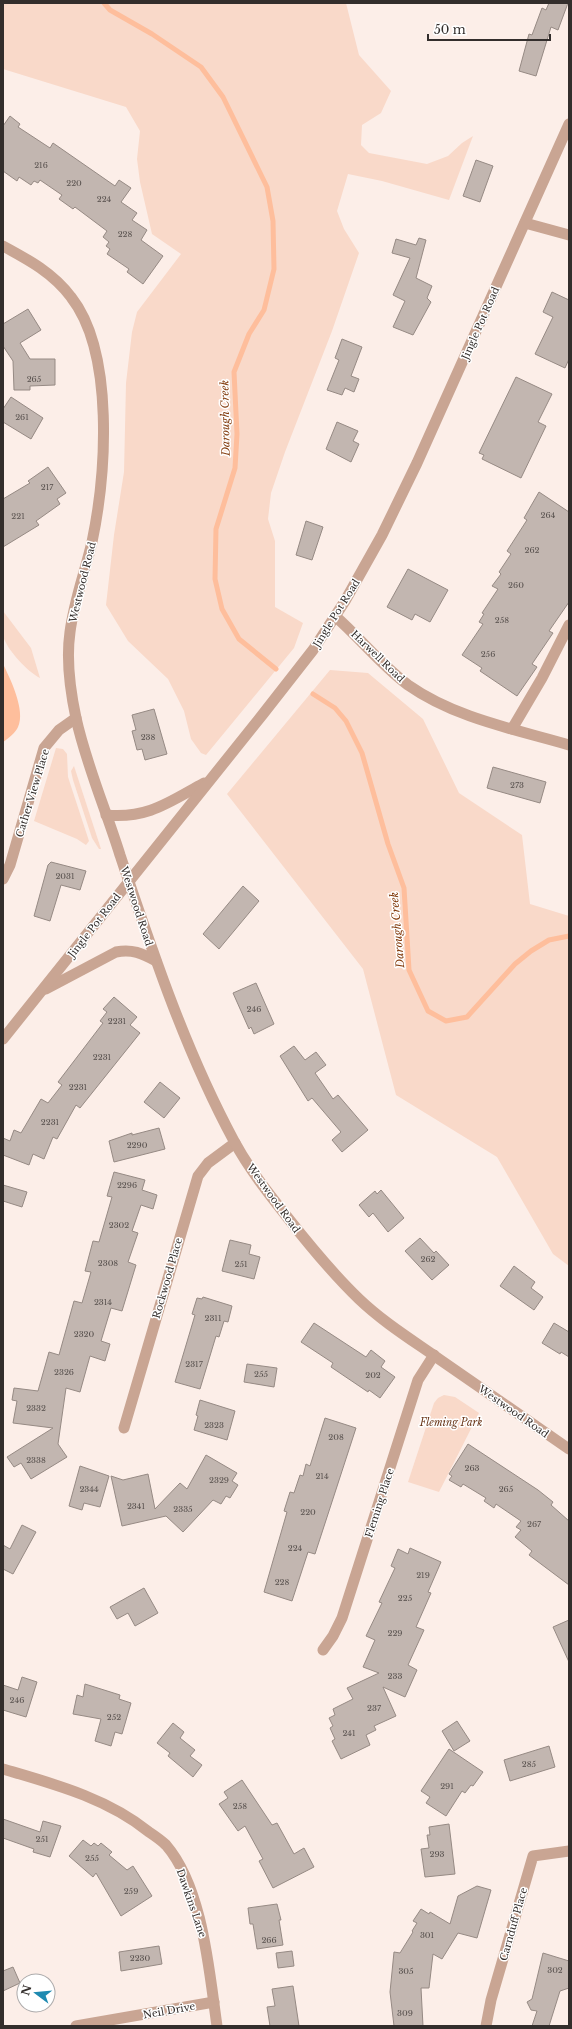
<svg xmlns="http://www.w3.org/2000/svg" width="572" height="2029" font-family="'Libre Baskerville',serif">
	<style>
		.green { fill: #f9d9c9 }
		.water { fill: #febe9c }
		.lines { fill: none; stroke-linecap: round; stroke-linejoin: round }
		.stream { stroke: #febe9c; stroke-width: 5 }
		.building { fill: #c2b6b0; stroke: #968a84 }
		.minor { stroke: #c9a593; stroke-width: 11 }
		.tertiary { stroke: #c9a593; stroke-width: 11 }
		.labels { text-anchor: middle; stroke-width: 3; stroke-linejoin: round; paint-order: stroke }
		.number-label { font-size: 8px; fill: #57504d }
		.street-label { font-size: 10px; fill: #332e2c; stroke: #fff }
		.park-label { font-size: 10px; font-style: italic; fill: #6b381b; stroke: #fff }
		.water-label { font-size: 11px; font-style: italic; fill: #833c0e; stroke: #fff }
	</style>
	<rect width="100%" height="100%" fill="#fceee8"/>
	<g class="green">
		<polygon points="3,3 346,3 359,55 391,91 381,113 362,125 361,145 369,153 427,164 448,156 462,143 473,136 449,200 382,181 348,174 337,211 344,229 359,253 332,331 285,452 271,493 268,519 275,541 275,607 303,623 294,648 206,755 201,753 191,739 184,711 168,679 128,641 106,605 114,535 124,472 126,383 132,332 137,312 181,254 152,234 140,182 137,159 140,131 126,107 3,69"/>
		<path d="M3,611L31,648L40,678C28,672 7,650 3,636C1,630 3,618 3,611Z"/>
		<polygon points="330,670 368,673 423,719 459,793 522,835 530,904 569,916 569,1266 553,1254 497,1157 396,1095 363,969 227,794"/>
		<polygon points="56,748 63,749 67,754 68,777 89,841 86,845 77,839 34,821"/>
		<polygon points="74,766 101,849 99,849 92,838 73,780 71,771"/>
		<polygon points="444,1395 455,1397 479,1413 439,1492 408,1482 434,1403 438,1398"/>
	</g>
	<path class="water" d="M3,664C10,678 26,711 18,727C16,732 8,739 3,742Z"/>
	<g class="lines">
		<g class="stream">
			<polyline points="104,3 110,10 152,34 201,67 223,97 267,187 273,221 274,269 264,310 249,334 234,372 237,434 235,468 216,529 215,579 222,609 239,639 276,669"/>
			<polyline points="313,694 335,708 346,721 362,753 388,844 404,888 409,970 428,1011 446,1021 467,1017 515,964 531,951 549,940 569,936"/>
		</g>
	</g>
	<g class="building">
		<polygon points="549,3 568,3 558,30 551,27 536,76 519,71 529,34 532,35 542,8 546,10"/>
		<polygon points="10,116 20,124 18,127 50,148 53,143 115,186 119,180 131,188 121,202 137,213 132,220 147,230 141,240 163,256 143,284 127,272 129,269 107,254 110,249 106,246 109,242 103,237 107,231 75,207 73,209 59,199 62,195 40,180 38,183 34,181 31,185 19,177 17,181 3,171 3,126"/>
		<polygon points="476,160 493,166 480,202 463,196"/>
		<polygon points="419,238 426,240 416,278 432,286 427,298 431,302 413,335 393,327 405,301 393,295 410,258 392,253 396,239 416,245"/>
		<polygon points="552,292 569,300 569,359 565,368 535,354 553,317 543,312"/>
		<polygon points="28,309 41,330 20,343 30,359 55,359 55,385 30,386 30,390 14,390 13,361 3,346 3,324"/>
		<polygon points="342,339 362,347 351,376 359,379 354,392 345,388 342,395 327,390 339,360 335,358"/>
		<polygon points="516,377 552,394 538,422 546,426 521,478 482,459 484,455 479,453"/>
		<polygon points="11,397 43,418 31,439 3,422 3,409"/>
		<polygon points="337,422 358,431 353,441 359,444 351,462 326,449"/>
		<polygon points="48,467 66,493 57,499 60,504 36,521 39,525 3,547 3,499 30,483 28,481"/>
		<polygon points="539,492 569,512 569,602 549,631 553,633 532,664 537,667 517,696 480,671 482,668 462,655 483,624 479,622 484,614 482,613 498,589 492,586 501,574 499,572 511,554 507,551 527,520 524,518"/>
		<polygon points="306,521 323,527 312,560 296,555"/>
		<polygon points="408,569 448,590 430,622 415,614 412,620 387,607"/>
		<polygon points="154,709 167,754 145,760 142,749 137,750 132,731 136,730 132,715"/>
		<polygon points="493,767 546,782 540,803 487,788"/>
		<polygon points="51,862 86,871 80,890 61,885 50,921 34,916 48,865"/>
		<polygon points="243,886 259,901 219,949 203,934"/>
		<polygon points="256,983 274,1024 254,1034 251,1027 249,1029 233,993"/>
		<polygon points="114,997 137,1017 130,1025 140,1033 80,1108 76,1105 57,1139 53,1137 44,1159 33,1154 29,1165 3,1155 3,1138 10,1141 14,1130 21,1133 41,1099 48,1103 62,1085 58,1082 103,1023 100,1021 107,1012 103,1009"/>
		<polygon points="294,1046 305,1060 316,1052 326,1065 315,1073 333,1099 338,1095 368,1130 342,1152 332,1140 341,1132 312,1098 308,1101 280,1056"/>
		<polygon points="160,1082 180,1098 164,1118 144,1102"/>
		<polygon points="159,1128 165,1149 114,1162 109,1141 132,1133 132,1135"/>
		<polygon points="114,1172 145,1180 142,1190 157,1195 153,1209 141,1205 132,1231 138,1233 128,1262 136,1265 122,1311 111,1308 101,1341 110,1344 105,1361 90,1356 80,1392 66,1388 58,1444 67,1457 31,1479 21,1463 14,1467 7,1457 53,1428 13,1423 17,1401 12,1400 14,1388 38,1391 49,1352 59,1355 74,1301 82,1303 91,1272 85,1271 93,1241 99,1242 112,1197 107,1196"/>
		<polygon points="3,1185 27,1192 22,1207 3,1201"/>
		<polygon points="381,1190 404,1218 388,1232 373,1213 369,1217 359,1205 375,1191 377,1194"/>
		<polygon points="420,1238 434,1253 436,1251 449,1265 432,1280 405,1251"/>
		<polygon points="230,1240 251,1245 249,1254 260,1257 254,1279 222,1271"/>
		<polygon points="514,1266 535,1282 531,1288 543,1297 534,1310 500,1286"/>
		<polygon points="203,1297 232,1306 228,1322 224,1321 219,1337 216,1336 200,1389 175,1382 195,1315 192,1314 197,1298 202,1299"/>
		<polygon points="314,1323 366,1357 371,1350 385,1361 381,1367 395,1377 380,1398 369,1390 368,1392 331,1367 333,1363 301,1342"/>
		<polygon points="554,1323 569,1332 569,1357 561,1352 560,1354 542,1343"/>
		<polygon points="247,1364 277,1368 274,1387 244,1382"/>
		<polygon points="200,1400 235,1411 227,1440 194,1430 198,1416 196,1415"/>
		<polygon points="325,1418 356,1428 315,1554 308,1552 292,1601 264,1592 287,1512 284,1511 290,1492 294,1493 300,1475 303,1476 306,1464 310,1466"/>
		<polygon points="468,1444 538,1490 553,1502 551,1505 569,1521 569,1585 529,1555 532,1551 515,1537 521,1530 516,1527 521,1521 496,1504 494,1508 484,1501 486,1498 463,1484 461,1487 449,1480 452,1476 449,1474"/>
		<polygon points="206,1455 237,1473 232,1481 238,1485 230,1498 226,1496 221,1504 213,1500 183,1532 166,1516 122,1526 111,1476 123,1480 148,1474 155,1509 180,1483 187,1489"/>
		<polygon points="80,1466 109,1476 100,1507 84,1503 82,1510 69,1506"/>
		<polygon points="22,1525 36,1532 13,1574 3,1569 3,1545 10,1549"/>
		<polygon points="410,1548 441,1562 428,1592 431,1593 416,1627 424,1630 408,1665 417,1670 405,1697 383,1687 396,1716 374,1726 376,1730 366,1735 370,1745 341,1759 332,1741 335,1739 330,1728 333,1726 329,1718 335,1715 333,1709 353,1699 347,1688 379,1673 363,1667 375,1640 366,1636 382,1603 379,1602 395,1568 391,1566 398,1549 408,1554"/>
		<polygon points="144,1588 158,1613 135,1626 128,1613 117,1619 110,1607"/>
		<polygon points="569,1620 569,1662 553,1627"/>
		<polygon points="22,1677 37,1682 26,1717 3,1710 3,1685 18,1690"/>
		<polygon points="85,1684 120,1695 119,1699 131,1703 122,1734 115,1732 111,1746 95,1741 101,1719 73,1714 77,1695 83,1697"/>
		<polygon points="457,1721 470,1741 454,1751 442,1731"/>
		<polygon points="173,1723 184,1732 180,1738 195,1750 190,1756 202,1765 193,1777 168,1756 170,1753 157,1743"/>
		<polygon points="549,1746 555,1767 510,1781 504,1760"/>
		<polygon points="449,1749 483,1772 473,1786 471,1785 465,1793 462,1791 446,1816 426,1803 430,1797 421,1791"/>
		<polygon points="242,1780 272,1825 277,1823 294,1854 304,1848 314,1867 273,1888 259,1861 263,1859 245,1826 238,1831 219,1804 228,1798 224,1792"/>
		<polygon points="3,1819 40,1832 43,1821 61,1826 50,1857 33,1852 34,1849 3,1838"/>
		<polygon points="449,1824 455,1874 425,1877 421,1849 429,1848 427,1835 430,1835 429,1827"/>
		<polygon points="83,1840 91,1846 94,1843 98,1846 101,1843 112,1852 109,1855 127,1870 133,1866 152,1896 121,1916 96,1873 93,1877 69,1856"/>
		<polygon points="477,1886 491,1890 477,1938 458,1933 442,1959 433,1954 429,1988 421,1988 423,2026 394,2026 390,1992 394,1952 400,1953 413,1932 412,1931 417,1923 413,1921 421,1909 429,1914 430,1912 450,1924 458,1896"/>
		<polygon points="277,1904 281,1920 279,1920 283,1945 257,1949 253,1924 250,1924 248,1908"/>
		<polygon points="159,1946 162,1964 121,1971 119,1952"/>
		<polygon points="292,1951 294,1966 278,1968 276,1953"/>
		<polygon points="543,1953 569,1961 569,1988 560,1991 549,2026 532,2026 537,2011 531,2010 527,2002 532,1999"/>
		<polygon points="13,1967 20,1983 3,1991 3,1971"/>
		<polygon points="293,1986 299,2026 270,2026 267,2007 275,2006 272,1989"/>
	</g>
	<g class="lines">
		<g class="minor">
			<polyline points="525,223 569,235"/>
			<path d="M335,616C360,638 381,665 408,685C455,718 514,729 569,745"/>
			<polyline points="512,729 542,678 569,625"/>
			<polyline points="3,879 10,865 44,748 59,730 76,718"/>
			<polyline points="124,1428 198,1176 208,1163 235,1143"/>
			<polyline points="323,1650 333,1636 342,1618 418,1380 434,1355"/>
			<path d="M3,1769C54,1784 107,1798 149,1832C155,1836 161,1840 166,1845C203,1888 209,1971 217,2026"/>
			<polyline points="76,2026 214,2002"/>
			<polyline points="486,2026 491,2000 533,1856 569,1851"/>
		</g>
		<g class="tertiary">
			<path d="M3,246C29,260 53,273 71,297C115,353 106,475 92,542C85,572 74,601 70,632C66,660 70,690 76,718C86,764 106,810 120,855C153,953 185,1050 234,1141C249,1169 269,1194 288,1218C310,1246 333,1274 359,1299C383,1322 412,1340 439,1359C482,1389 526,1419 569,1449"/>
			<path d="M106,815C148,819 169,802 204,783"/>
			<path d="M46,989L116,952C132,949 142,953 156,961"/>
			<polyline points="3,1039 263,714 313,650 345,601 382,535 417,463 569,124"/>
		</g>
	</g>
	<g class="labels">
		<g class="number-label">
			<text x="41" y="168">216</text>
			<text x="74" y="186">220</text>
			<text x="104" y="202">224</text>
			<text x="125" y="237">228</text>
			<text x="34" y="382">265</text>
			<text x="22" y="420">261</text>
			<text x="47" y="490">217</text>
			<text x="548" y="518">264</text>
			<text x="18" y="519">221</text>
			<text x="532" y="553">262</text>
			<text x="516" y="588">260</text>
			<text x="502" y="623">258</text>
			<text x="488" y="657">256</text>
			<text x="148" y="740">238</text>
			<text x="517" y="788">273</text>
			<text x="65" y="879">2031</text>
			<text x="254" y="1012">246</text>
			<text x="117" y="1024">2231</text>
			<text x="102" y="1060">2231</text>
			<text x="78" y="1090">2231</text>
			<text x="50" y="1125">2231</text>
			<text x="137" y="1148">2290</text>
			<text x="127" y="1188">2296</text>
			<text x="119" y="1228">2302</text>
			<text x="428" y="1262">262</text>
			<text x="108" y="1266">2308</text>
			<text x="241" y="1267">251</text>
			<text x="103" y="1305">2314</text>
			<text x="213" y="1321">2311</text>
			<text x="84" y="1337">2320</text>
			<text x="194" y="1367">2317</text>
			<text x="64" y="1375">2326</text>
			<text x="261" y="1377">255</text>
			<text x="373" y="1378">202</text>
			<text x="36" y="1411">2332</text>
			<text x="214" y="1428">2323</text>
			<text x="336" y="1440">208</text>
			<text x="36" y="1463">2338</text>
			<text x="472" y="1471">263</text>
			<text x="322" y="1479">214</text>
			<text x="219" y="1483">2329</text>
			<text x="89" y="1492">2344</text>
			<text x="506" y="1492">265</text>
			<text x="136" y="1509">2341</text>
			<text x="183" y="1512">2335</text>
			<text x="308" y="1515">220</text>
			<text x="534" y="1527">267</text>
			<text x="295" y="1551">224</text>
			<text x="423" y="1578">219</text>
			<text x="282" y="1585">228</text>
			<text x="405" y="1601">225</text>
			<text x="395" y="1636">229</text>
			<text x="395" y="1679">233</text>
			<text x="17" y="1703">246</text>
			<text x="374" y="1711">237</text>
			<text x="114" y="1720">252</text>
			<text x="349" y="1736">241</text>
			<text x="529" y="1767">285</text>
			<text x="447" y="1789">291</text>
			<text x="240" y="1809">258</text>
			<text x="42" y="1842">251</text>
			<text x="437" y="1857">293</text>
			<text x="92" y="1861">255</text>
			<text x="131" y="1894">259</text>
			<text x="427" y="1938">301</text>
			<text x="269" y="1943">266</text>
			<text x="140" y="1961">2230</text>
			<text x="555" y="1973">302</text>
			<text x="406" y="1974">305</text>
			<text x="405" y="2016">309</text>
		</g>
		<g class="street-label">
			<text transform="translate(480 323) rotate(-66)" y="4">Jingle Pot Road</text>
			<text transform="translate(82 582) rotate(-76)" y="4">Westwood Road</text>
			<text transform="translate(336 613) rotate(-58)" y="4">Jingle Pot Road</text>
			<text transform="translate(378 656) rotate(44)" y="4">Harwell Road</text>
			<text transform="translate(32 793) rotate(-73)" y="4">Cather View Place</text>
			<text transform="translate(137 906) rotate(72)" y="4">Westwood Road</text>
			<text transform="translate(94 925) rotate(-52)" y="4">Jingle Pot Road</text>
			<text transform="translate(274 1198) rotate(54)" y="4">Westwood Road</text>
			<text transform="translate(167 1278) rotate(-74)" y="4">Rockwood Place</text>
			<text transform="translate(514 1411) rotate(35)" y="4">Westwood Road</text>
			<text transform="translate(379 1503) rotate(-72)" y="4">Fleming Place</text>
			<text transform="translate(192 1903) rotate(71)" y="4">Dawkins Lane</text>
			<text transform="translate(513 1924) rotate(-74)" y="4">Carnduff Place</text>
			<text transform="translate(169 2010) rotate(-10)" y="4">Neil Drive</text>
		</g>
		<g class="park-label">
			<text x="451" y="1426">Fleming Park</text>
		</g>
		<g class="water-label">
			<text transform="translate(225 418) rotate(-91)" y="4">Darough Creek</text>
			<text transform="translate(397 930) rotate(-95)" y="4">Darough Creek</text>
		</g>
	</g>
	<rect width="572" height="2029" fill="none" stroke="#332e2c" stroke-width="8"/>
	<g transform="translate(36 1993) rotate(286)"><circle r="19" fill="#ffffff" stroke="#adabab"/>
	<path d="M0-3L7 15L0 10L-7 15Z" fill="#1f8ab1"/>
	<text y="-6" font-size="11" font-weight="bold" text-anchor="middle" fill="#332e2c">N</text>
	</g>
	<path d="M428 34v6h122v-6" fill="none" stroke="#332e2c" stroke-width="2"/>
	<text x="434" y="34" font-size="12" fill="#332e2c" stroke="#ffffff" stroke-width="3" paint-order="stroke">50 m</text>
</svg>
